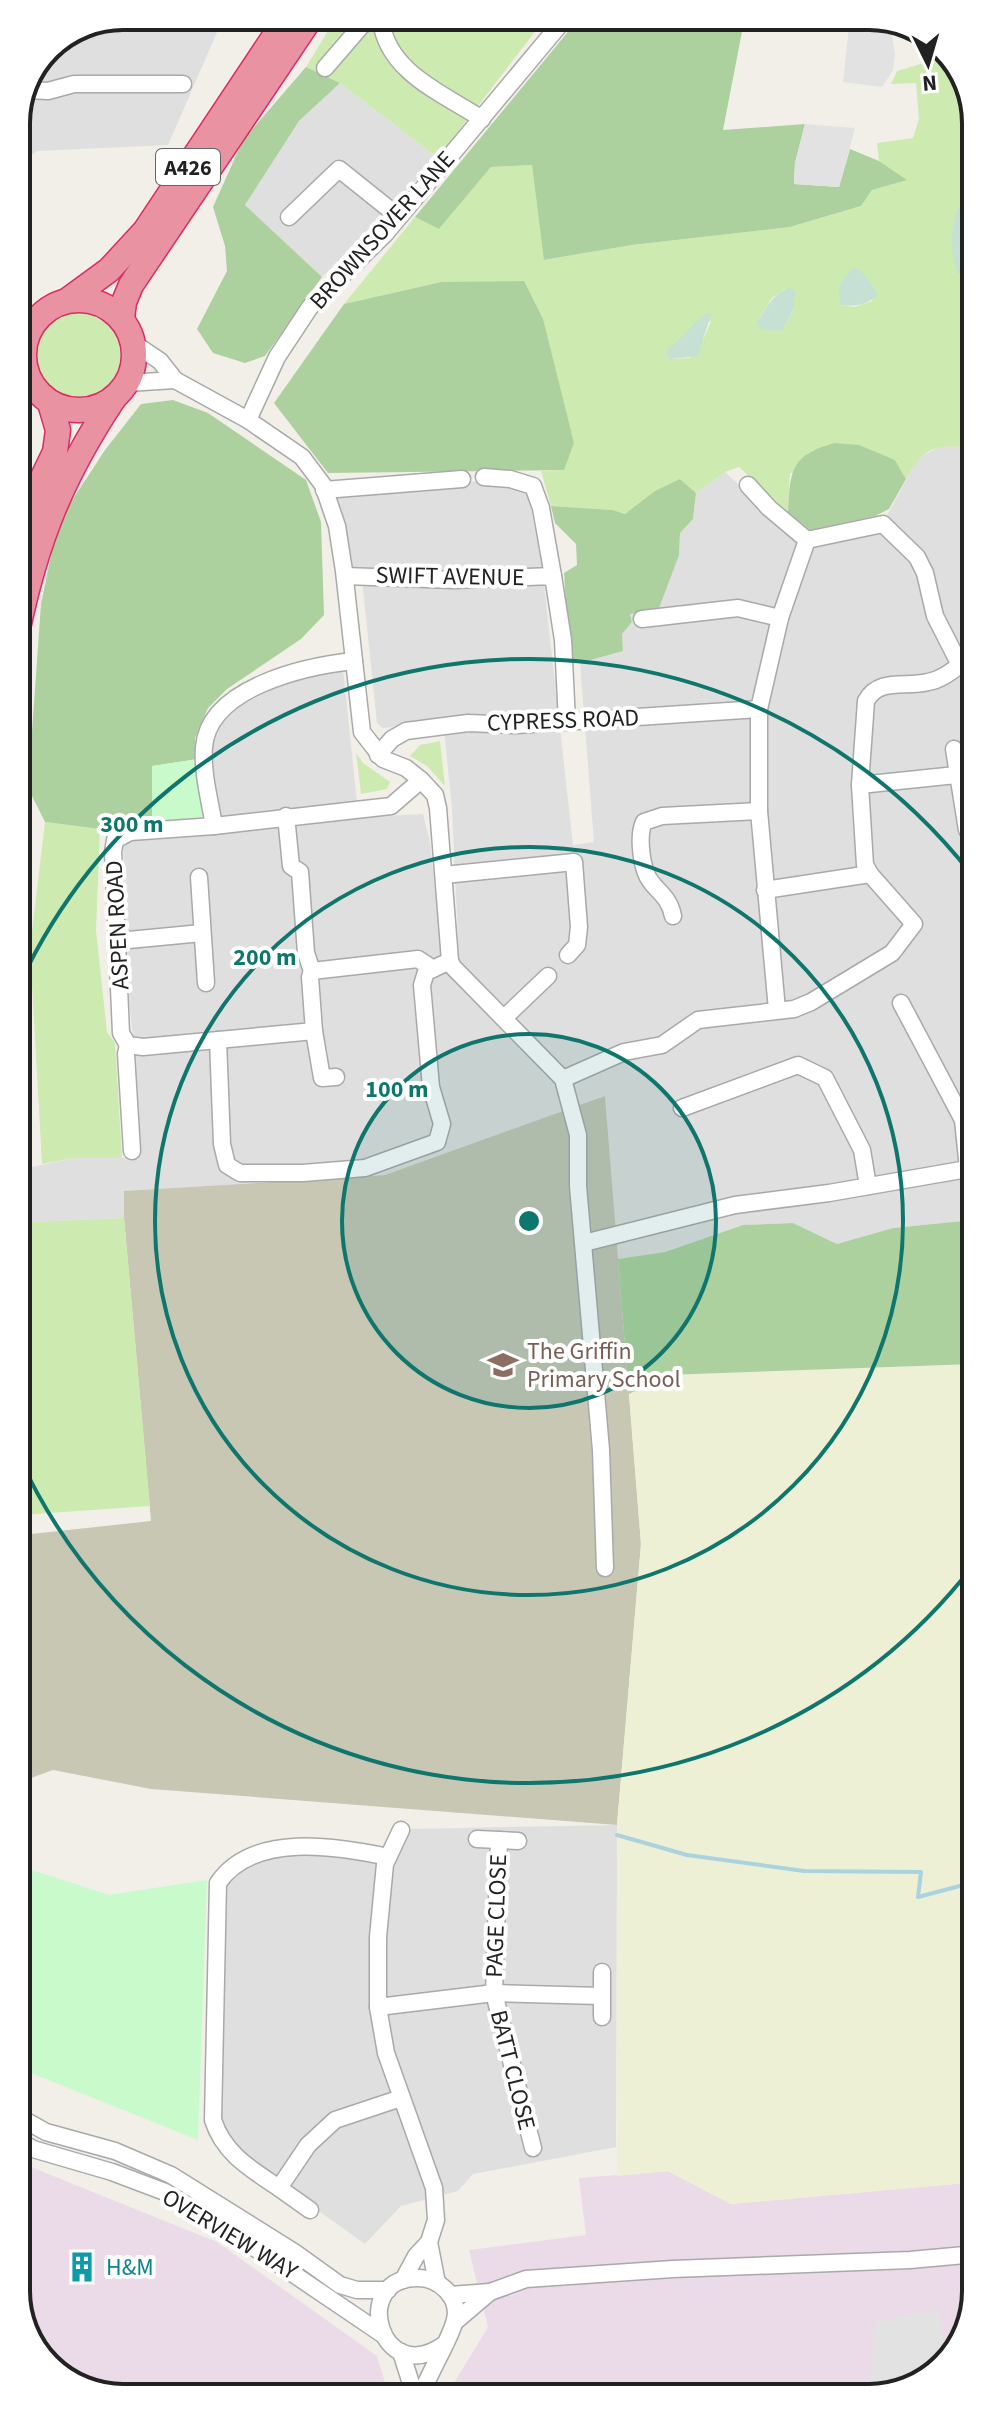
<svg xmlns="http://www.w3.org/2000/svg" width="992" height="2414" font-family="'Source Sans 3',sans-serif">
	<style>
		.residential { fill: #e0dfdf }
		.industrial { fill: #ebdbe8 }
		.construction { fill: #c7c7b4 }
		.farmland { fill: #eef0d5 }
		.grass { fill: #cdebb0; fill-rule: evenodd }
		.forest { fill: #add19e }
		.wetland { fill: #c6e0d4 }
		.park { fill: #c8facc }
		.parking { fill: #e2e2e2 }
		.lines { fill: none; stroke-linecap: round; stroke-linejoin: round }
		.stream { stroke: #aad3df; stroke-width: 4 }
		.minor-casing { stroke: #a9a9a9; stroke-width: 19 }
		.highway-casing { stroke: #dc2a67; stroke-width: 27 }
		.minor { stroke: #fff; stroke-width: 16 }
		.highway { stroke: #e892a2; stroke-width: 24 }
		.ring { fill: none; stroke: #0f766e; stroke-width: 4 }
		.labels { text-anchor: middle; stroke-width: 8; stroke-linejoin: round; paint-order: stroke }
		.shield { fill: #fff; stroke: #646464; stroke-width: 2 }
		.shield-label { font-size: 22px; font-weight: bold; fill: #222 }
		.street-label { font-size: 24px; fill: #222; stroke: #fff }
		.education-label { font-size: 24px; fill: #785e54; stroke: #fff; text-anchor: start }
		.culture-label { font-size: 24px; fill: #0d838f; stroke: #fff; text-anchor: start }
		.rim { fill: none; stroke: #222; stroke-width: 4 }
		.centre { fill: #0f766e; stroke: #fff; stroke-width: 4 }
		.ring-label { font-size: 24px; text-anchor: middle; font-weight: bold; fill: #0f766e; stroke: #fff; stroke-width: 8; stroke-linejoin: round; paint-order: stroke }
	</style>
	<rect width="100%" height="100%" fill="#f2efe9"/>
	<g class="residential">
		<polygon points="123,16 224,16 168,145 37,151 16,167 16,117 48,47"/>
		<polygon points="340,83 438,158 322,277 245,205 299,121"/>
		<polygon points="943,445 971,448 973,1220 893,1228 837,1244 793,1223 743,1225 665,1252 618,1259 605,1097 385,1175 124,1191 124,1218 30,1222 32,1167 74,1158 139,1158 132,1054 239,1047 235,1032 141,1040 133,1036 126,976 123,841 346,818 423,814 430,842 440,940 458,938 452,809 443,720 383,728 377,723 361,570 352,567 344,524 332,493 481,481 513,483 528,492 542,567 573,845 594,842 580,663 623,651 622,634 632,622 630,614 679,555 680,533 693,519 696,493 725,472 799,541 761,667 777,668 787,624 813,542 879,530 918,458"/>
		<polygon points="343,669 357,802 221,816 213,765 213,744 226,713 282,684"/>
		<polygon points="617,1825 616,2147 473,2174 458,2191 401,2206 365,2244 239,2154 221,2124 222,1884 242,1862 296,1850 393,1861 409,1829"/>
	</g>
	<g class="industrial">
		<polygon points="21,2163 217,2242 377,2356 389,2396 116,2398 58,2376 22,2325"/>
		<polygon points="668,2171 731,2204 976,2182 976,2291 954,2356 903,2392 446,2396 488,2327 469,2250 586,2235 579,2178"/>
	</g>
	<polygon class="construction" points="605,1096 641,1544 617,1825 151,1789 53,1770 20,1782 20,1554 22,1535 151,1521 124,1218 124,1191 385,1175"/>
	<polygon class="farmland" points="974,1364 976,2182 731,2204 668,2171 617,2176 617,1825 641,1544 629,1394 667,1375"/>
	<g class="grass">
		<polygon points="337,16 547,16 438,158 340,83 306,67"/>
		<path d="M947,56L970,89L971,195L966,197L958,274L971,276V448C935,444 925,446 906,479L895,460L790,473L788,512L739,467L725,472L696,493L680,479L625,514L613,510L551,506L541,471L563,470L574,443L554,373L441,282L344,304L415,217L440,228L491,167L532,165L545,260L632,245L790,227L861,206L872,190L906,180L879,161L877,143L913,138L919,119L916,83L891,84L897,71ZM863,273L874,291L872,301L854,307L841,305ZM785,289L793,310L784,327L760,317L772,298ZM711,321L699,350L690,358L672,359L666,356C673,338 694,328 711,321Z"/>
		<circle cx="78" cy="354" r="43"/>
		<polygon points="440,741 445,786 427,766 410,756 420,745"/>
		<polygon points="356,753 363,763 390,782 387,789 361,794"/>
		<polygon points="45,822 100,829 96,930 107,1032 115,1043 122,1158 74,1158 42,1164 30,948"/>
		<polygon points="124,1218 150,1506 20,1515 19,1408 30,1222"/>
	</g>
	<g class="forest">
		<polygon points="581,16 745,16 723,130 805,124 795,163 794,184 839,187 850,149 879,161 907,180 872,190 861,206 790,227 632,245 544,260 532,165 491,167 439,229 415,217"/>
		<polygon points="306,67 340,83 299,121 245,205 322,277 265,356 245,363 213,353 197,329 227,271 225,246 213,207 243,140"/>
		<polygon points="524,281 543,319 574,443 564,470 328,473 274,403 344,304 441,282"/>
		<polygon points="173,400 208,413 306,480 321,522 324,615 301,639 227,689 208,708 195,738 198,759 152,766 152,822 100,829 45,822 28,788 41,604 58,522 105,450 141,404"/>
		<path d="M835,443L859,445L895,460L906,479L889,509L875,516L810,530L788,512C790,470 791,455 835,443Z"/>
		<polygon points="680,479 696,493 693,519 680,533 679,555 659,608 630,614 632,622 622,634 623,651 580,663 569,662 564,573 577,565 576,544 555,523 551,506 613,510 625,514 655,491"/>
		<polygon points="973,1220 974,1364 667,1375 629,1394 618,1259 665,1252 743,1225 793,1223 837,1244 893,1228"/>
	</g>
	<g class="wetland">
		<path d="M971,195V276L958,274C949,252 947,210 971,195Z"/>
		<path d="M855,267L863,273L878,294C868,305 855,307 841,305C836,288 841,278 855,267Z"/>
		<path d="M792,288L796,293L793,310L782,331L762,330L757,323C765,309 775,290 792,288Z"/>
		<polygon points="706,313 711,314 698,356 671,359 666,356 668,349"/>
	</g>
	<g class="park">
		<polygon points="198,759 204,812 201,818 152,822 152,766"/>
		<polygon points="20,1866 109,1895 207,1880 198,2140 21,2069"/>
	</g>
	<g class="parking">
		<polygon points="854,17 869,19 891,28 895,55 893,70 882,87 843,82 849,27"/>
		<polygon points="805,124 855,128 839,187 794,184 795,163"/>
		<polygon points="938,2309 948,2360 903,2392 869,2393 875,2322"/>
	</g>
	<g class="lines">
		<polyline class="stream" points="617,1835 687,1855 804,1871 921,1872 918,1897 975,1882"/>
		<g class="minor-casing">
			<g id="minor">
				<path d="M381,20C387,72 442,93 482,119"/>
				<polyline points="325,68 363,24 392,16"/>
				<polyline points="28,90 48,91 74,84 183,84"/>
				<polyline points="289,217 339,169 399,217"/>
				<polyline points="17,332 30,328"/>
				<polyline points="133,343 160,361 175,380 248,420 302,457 323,485 337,526 344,571 362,732 383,759 406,768 421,780 435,795 438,808 450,961 453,967 563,1079 578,1135 578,1186 601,1450 605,1568"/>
				<polyline points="17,366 26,373"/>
				<polyline points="127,383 175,380"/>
				<polyline points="248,420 277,357 310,307 385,234 567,16"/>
				<polyline points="484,477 510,479 533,486 541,508 553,576"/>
				<polyline points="748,485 769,508 807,540 780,618 759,709 759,811 777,1010"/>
				<polyline points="324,490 462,479"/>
				<polyline points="807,540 883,524 917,557 925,573 935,616 960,665"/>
				<polyline points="345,576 455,580 553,576 563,640 567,722"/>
				<polyline points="642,619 738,608 780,618"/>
				<polyline points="954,749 967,830"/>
				<polyline points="378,755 392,739 406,731 468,723 516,725 759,709"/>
				<polyline points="860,785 956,775"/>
				<polyline points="286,816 291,866 300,872 306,953 312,971"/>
				<path d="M214,826C210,801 202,773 204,747C209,687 306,666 354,661"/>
				<path d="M870,874L865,865L860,785L866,701C879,677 906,688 928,682C945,679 957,666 972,657"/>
				<polyline points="444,875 574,862 579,927 577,945 568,955"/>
				<polyline points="199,877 206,983"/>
				<path d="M673,916C668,892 652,890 646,873C641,860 638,834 644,822L662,816L759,811"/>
				<polyline points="118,941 202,933"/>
				<polyline points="312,971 310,977 314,1031 143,1047 128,1045 121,1033 113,852 115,840 130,832 214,826 391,806 421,780"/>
				<polyline points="312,971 418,959 433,969"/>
				<polyline points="901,1003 963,1120 968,1169"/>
				<polyline points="504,1018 548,976"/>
				<polyline points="314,1031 322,1078 336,1077"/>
				<polyline points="218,1040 222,1144 227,1165 240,1173 303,1173 365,1168 437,1142 442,1124 431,1087 422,985 426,972 450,961"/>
				<polyline points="128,1045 126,1054 132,1151"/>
				<polyline points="563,1079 624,1052 662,1045 698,1020 794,1009 811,1002 892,953 914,924 870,874 765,890"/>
				<polyline points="682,1108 798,1065 825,1078 862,1150 868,1186"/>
				<polyline points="584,1243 735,1205 829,1193 973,1168"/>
				<polyline points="401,1830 385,1864 378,1937 378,2007 386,2053 434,2188 436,2220 429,2242 416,2256 403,2280"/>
				<polyline points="477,1839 518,1841"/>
				<polyline points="499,1840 494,1993 533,2148"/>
				<path d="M388,1857C336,1846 253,1832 218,1883L213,2120C224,2154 251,2169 279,2188L308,2145L335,2120L401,2098"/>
				<polyline points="602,1972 602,2017"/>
				<polyline points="378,2007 494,1993 600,1996"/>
				<polyline points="21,2118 46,2132 115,2151 171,2175 294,2252 340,2285 357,2290 388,2290"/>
				<polyline points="21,2142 33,2149 112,2172 165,2192 218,2223 382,2334"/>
				<polyline points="279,2188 310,2210"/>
				<polyline points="429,2242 437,2283"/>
				<polyline points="450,2295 490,2292 526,2279 673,2269 910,2260 976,2254"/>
				<polyline points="456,2321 490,2292"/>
				<polyline points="401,2352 415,2396"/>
				<path d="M420,2396C427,2381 434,2366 442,2351C451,2331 466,2310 446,2290C438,2282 429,2278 418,2278C349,2277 380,2391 445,2344"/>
			</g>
		</g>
		<g class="highway-casing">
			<g id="highway">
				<circle cx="79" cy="355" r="55"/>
				<polyline points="68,300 109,270 145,231 288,16"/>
				<polyline points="122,319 124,302 131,285 312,16"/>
				<polyline points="17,542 32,500 55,452 58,430 50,403"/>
				<path d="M17,633C36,541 62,476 114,398"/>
			</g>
		</g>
		<use href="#minor" class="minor"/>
		<use href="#highway" class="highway"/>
	</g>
	<circle cx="529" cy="1221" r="187" fill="#0f766e" fill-opacity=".12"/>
	<g class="ring">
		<circle cx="529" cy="1221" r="187"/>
		<circle cx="529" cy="1221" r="374"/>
		<path d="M972 1567A562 562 0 0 1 20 1459M20 983A562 562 0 0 1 972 875"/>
	</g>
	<defs>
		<g id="school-bare" transform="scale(2.4)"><path d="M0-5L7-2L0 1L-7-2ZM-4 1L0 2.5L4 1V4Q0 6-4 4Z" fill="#8d6e63" stroke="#fff" stroke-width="2.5" paint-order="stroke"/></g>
		<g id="building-bare" transform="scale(2.4)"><path d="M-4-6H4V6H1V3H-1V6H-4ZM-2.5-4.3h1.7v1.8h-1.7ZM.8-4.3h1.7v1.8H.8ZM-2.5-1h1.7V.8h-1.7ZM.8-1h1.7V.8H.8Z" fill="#0f9aa8" stroke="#fff" stroke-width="2.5" paint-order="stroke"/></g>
	</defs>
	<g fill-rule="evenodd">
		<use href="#school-bare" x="503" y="1365"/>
		<use href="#building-bare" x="82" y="2267"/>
	</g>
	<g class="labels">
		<rect class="shield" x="156" y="149" width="64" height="36" rx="6"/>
		<g class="shield-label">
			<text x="188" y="175">A426</text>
		</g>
		<g class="street-label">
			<text transform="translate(382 230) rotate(-48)" y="8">BROWNSOVER LANE</text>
			<text transform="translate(450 576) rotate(1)" y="8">SWIFT AVENUE</text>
			<text transform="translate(563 720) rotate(-2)" y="8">CYPRESS ROAD</text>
			<text transform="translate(117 925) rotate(-93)" y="8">ASPEN ROAD</text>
			<text transform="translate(496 1916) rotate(-88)" y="8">PAGE CLOSE</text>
			<text transform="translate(513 2070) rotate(76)" y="8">BATT CLOSE</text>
			<text transform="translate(230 2234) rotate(31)" y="8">OVERVIEW WAY</text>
		</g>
		<g class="education-label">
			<text x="527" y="1359">The Griffin<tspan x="527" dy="28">Primary School</tspan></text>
		</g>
		<g class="culture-label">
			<text x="106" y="2275">H&amp;M</text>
		</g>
	</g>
	<path d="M0 0H992V2414H0ZM123 30H869A93 93 0 0 1 962 123V2291A93 93 0 0 1 869 2384H123A93 93 0 0 1 30 2291V123A93 93 0 0 1 123 30Z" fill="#fff" fill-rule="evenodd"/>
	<path class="rim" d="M123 30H869A93 93 0 0 1 962 123V2291A93 93 0 0 1 869 2384H123A93 93 0 0 1 30 2291V123A93 93 0 0 1 123 30Z"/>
	<circle cx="529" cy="1221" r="12" class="centre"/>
	<g class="ring-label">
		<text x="132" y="832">300 m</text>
		<text x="265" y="965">200 m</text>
		<text x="397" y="1097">100 m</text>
	</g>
	<g transform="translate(928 64) rotate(175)" stroke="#ffffff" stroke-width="6" paint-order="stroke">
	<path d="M0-6L14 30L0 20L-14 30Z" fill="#222222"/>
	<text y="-12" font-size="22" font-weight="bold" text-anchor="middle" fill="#222222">N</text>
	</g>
</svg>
